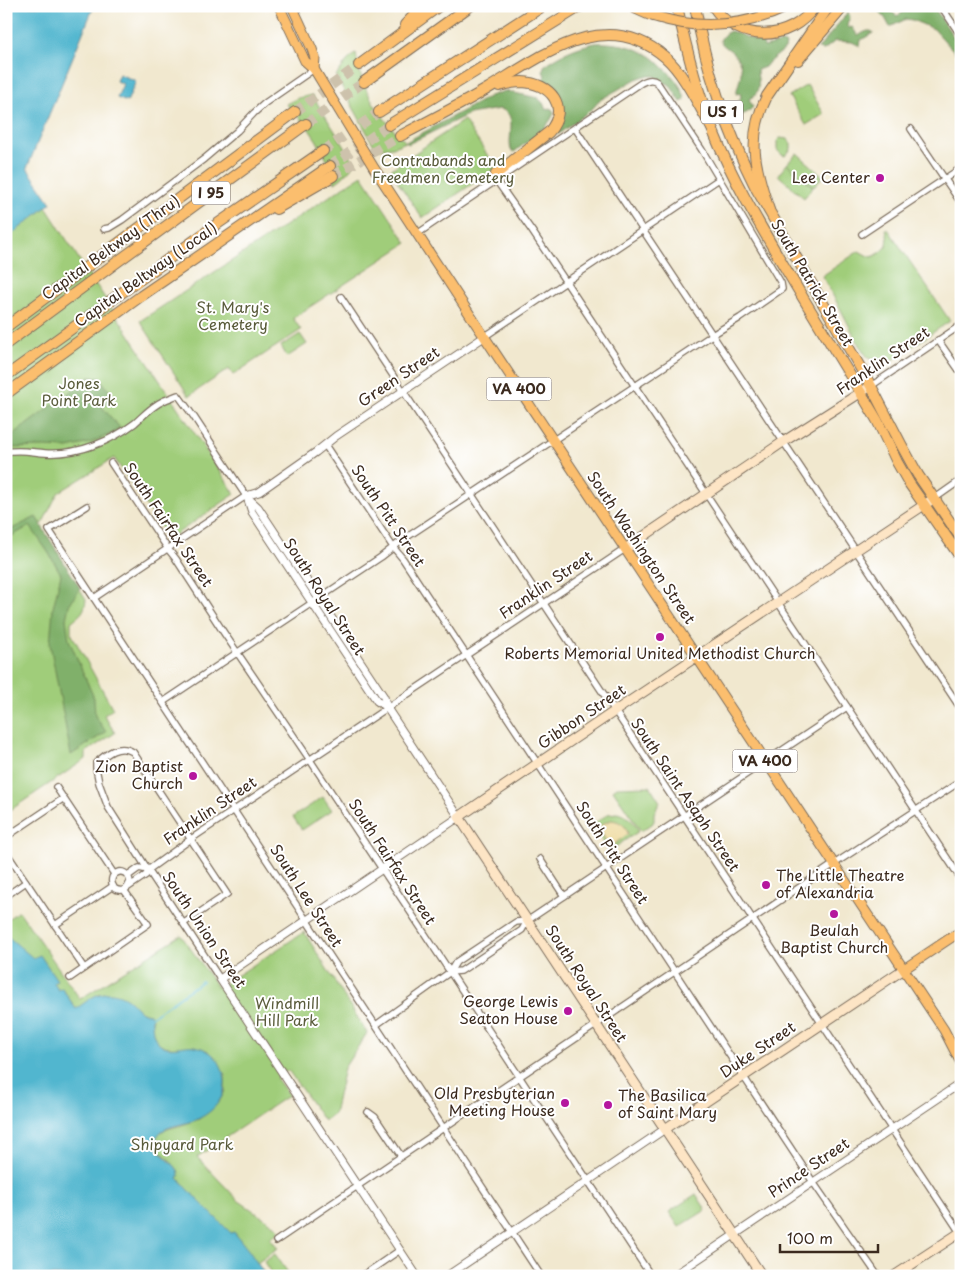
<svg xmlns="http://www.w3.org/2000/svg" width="967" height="1282" font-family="'Playpen Sans',sans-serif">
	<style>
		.green { fill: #a0cd7a; stroke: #6e7c4c }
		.forest { fill: #80b06a; stroke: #5e6d44 }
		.sand { fill: #eeda9e; stroke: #94825e }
		.water { fill: #51b6cf; stroke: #467076 }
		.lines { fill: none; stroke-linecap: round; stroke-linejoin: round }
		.stream { stroke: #51b6cf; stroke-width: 2 }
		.motorway-tunnel { stroke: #cdc2ac; stroke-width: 10; stroke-dasharray: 10 5; stroke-linecap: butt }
		.minor-casing { stroke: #7b6c5c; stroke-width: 8 }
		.tertiary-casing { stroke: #7b6c5c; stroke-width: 9 }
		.secondary-casing { stroke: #7b6c5c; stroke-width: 11 }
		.primary-casing { stroke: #7b6c5c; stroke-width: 11 }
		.trunk-casing { stroke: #7b6c5c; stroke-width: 12 }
		.motorway-casing { stroke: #7b6c5c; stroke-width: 12 }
		.minor { stroke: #fff; stroke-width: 5.5 }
		.tertiary { stroke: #fff; stroke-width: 7 }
		.secondary { stroke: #fde5c5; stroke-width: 9 }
		.primary { stroke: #fbbe6e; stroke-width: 9 }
		.trunk { stroke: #fbbe6e; stroke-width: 10 }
		.motorway { stroke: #fbbe6e; stroke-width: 10 }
		.motorway-bridge-casing { stroke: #7b6c5c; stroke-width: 12; stroke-linecap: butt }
		.motorway-bridge { stroke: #fbbe6e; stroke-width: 10 }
		.poi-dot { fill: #b5179e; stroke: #fff; stroke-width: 2 }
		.labels { text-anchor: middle; stroke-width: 4; stroke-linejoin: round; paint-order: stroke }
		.shield { fill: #fff; stroke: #766a62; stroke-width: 1 }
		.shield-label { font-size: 14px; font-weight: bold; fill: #3b2a1e }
		.park-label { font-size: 15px; fill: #595b3a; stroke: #fff }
		.poi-label { font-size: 15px; fill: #3b2a1e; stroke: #fff; text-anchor: end }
		.street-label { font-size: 15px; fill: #3b2a1e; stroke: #fff }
	</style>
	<rect width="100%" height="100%" fill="#fff"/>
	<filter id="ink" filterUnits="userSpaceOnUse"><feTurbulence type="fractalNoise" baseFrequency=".02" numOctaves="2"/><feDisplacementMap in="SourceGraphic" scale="10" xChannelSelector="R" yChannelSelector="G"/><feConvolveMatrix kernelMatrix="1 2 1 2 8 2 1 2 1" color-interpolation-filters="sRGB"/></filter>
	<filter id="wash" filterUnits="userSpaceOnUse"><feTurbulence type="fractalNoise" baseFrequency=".0096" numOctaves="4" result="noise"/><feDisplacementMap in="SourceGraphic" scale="20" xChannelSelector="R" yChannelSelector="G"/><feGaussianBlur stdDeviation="1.12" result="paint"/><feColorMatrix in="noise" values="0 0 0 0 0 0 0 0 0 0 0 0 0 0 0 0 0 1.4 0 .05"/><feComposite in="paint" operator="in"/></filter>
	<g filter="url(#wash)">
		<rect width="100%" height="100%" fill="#f1e8cf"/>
		<g class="green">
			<path d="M356,53C360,88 380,118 406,142L393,147L376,149L336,76L346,62Z"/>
			<polygon points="807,85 824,114 806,125 789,96"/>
			<path d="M312,95L355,163C349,171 343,178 335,183C326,151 310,126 286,104L298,98Z"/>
			<polygon points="464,120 496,168 422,218 390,170"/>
			<polygon points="780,138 788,139 791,144 791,149 785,156 782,155 777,150 777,141"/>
			<polygon points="797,153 823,176 814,187 787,164"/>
			<polygon points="787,164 813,187 804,198 778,175"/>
			<polygon points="362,175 407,243 293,318 301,330 233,375 229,369 189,396 140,321"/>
			<path d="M46,207L77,256L235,494L169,539L114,458L58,493L40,528L86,599C85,612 81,614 71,622V633L113,709L104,715L115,733L86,752V759L6,813V239Z"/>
			<path d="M886,229H888L950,321L888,363L880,362L868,358L859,345L841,310L822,276L859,251L866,255L872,257C887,250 890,245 886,229Z"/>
			<polygon points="300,334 307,344 287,357 281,346"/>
			<polygon points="650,786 660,802 654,813 654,821 652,824 641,831 613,790 617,787"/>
			<polygon points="323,797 332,810 302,830 293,817"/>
			<path d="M617,813C629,816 632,820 639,831L609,851L592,825L608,814Z"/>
			<path d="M19,911L80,999L181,935L218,988L304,932L367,1033L344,1068L334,1114L324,1121L288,1070L276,1078L289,1095L197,1157L239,1201L276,1226L280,1231L270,1238L278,1248L257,1263L234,1232L231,1233L195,1197L178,1178L177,1169L169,1159L156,1148L155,1142L157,1135L164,1130L182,1125L199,1119L219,1102L225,1091V1074L195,1046C181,1047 158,1052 153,1034C151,1026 154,1021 150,1014L141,1012L131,1002L108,993L98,994L76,1009L62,988L58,990L54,983L57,981L6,935V920Z"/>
			<polygon points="696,1194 706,1210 679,1227 669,1212"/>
			<polygon points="275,1254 289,1274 288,1276 273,1276 264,1262"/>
		</g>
		<g class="forest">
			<polygon points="874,6 886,6 893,13 897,16 913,6 933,6 961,48 961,59 934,29 912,20 906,19 890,27 885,18"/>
			<path d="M848,12L850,17L847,25L849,28L852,27L858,36C863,33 868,29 873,32V33L861,40L860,46L852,42L835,41L824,50L818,49Z"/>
			<path d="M731,31L752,39L762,40L764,47L781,43L786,44L785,49L769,62L765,67L757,70C758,83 762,92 749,99L753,107L748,112L735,118L734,114L739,108L737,103L741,97L740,93L736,94C740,76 747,67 732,52C728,48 723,46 720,41C722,36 725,33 731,31Z"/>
			<path d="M595,43C614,42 636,46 652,57C656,60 660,64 664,68C673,76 683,87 685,100L681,102L669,84L665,83L655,76H645L636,79L600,100L592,109L557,135L559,129L562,114L543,81L545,76L543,71L544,66C560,54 576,47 595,43Z"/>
			<path d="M505,91L538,98L543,103L546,110L548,108L552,109L554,113C548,130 527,141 514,152L511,150C507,137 519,112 499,109L469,114L408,144L406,142L490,96Z"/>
			<polygon points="90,377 100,378 114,398 102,407 120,428 113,433 90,443 68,448 44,447 8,448 6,446 6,440"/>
			<polygon points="36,517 80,588 69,605 66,619 69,640 94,698 95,716 106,732 71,755 50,644 53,608 61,574 48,552 30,526 6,539 6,532"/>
		</g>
		<path class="sand" d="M611,820C620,821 626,825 628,834L613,845H608L599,828L602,824Z"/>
		<g class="water">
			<polygon points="6,6 94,6 27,168 51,203 6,239"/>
			<polygon points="119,74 136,81 127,102 117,98 123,84 116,81"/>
			<path d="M6,935L33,958L40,955L57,980L54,983L58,990L62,988L76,1009C83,1004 92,996 100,994C111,991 122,994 130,1001C137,1007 139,1014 150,1014C154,1023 150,1034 158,1042C169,1053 182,1044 195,1046C206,1048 217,1056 221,1066C232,1088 219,1109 198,1119C187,1124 171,1125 162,1131C158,1134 155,1139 155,1144C156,1152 173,1162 177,1169C179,1172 179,1174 179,1177L178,1178L195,1197L231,1233L234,1232L249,1251L266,1276H6Z"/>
		</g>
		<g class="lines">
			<polyline class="stream" points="151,1017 202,981"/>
		</g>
	</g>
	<g filter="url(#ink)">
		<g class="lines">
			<g class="motorway-tunnel">
				<polyline points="295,112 359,65"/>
				<polyline points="306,124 364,82"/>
				<polyline points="323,151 379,112"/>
				<polyline points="330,166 389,125"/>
				<polyline points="333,176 400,136"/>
			</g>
			<g class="minor-casing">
				<g id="minor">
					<polyline points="941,6 961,36"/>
					<polyline points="575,128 961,709"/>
					<polyline points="911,129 961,203"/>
					<polyline points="496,180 532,231 566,282 961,879"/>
					<polyline points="104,229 109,228 122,220 204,159 237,131 254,113 265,103 314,69"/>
					<polyline points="862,234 961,168"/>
					<polyline points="341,297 961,1234"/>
					<polyline points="484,337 719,179"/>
					<polyline points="938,340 961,373"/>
					<polyline points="871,386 961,325"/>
					<polyline points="325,445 393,547 403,559 813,1182 878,1276"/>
					<path d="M6,452C19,449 32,452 45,453C62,454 79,451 95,445C109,440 123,432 135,423C144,415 152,406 163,401C167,399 173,397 178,395L194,417L246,496L94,598"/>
					<polyline points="111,463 168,549 176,559 224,633 310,760 651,1276"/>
					<polyline points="934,499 961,480"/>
					<polyline points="87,506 49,530 541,1276"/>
					<path d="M163,702L381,557L404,539L712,335L740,318L782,289L781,283L702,150L657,82C652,78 646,80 641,83L417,234"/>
					<polyline points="56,787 114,874"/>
					<polyline points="6,837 64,798"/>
					<polyline points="6,852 84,968"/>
					<polyline points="540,859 564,896"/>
					<polyline points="148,870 191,839 625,549"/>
					<path d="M127,888L130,882C127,863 103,874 115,889C120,891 123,891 127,888L146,875L148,870L139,868L128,876"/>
					<polyline points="6,896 26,882"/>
					<path d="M184,923L227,894L133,752C119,743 106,754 96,763V768L99,783L108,807L148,870L220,979"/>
					<polyline points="55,925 113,886"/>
					<polyline points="450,972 461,971 522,930 527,921"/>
					<polyline points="70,978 148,924 124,890"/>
					<polyline points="376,1025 450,972 456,962 516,922 527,921 847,707"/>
					<polyline points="368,1112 375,1117 401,1156"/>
					<polyline points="276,1241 834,864 961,781"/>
					<polyline points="362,1276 400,1250"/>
				</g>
			</g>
			<g class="tertiary-casing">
				<g id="tertiary">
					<polyline points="246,496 258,507 384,697 387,708 459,817 220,979 417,1276"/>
					<polyline points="246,496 259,492 316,452 336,436 484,337"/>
					<polyline points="247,497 252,512 377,701 387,708"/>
					<polyline points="447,1276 665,1129"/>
					<polyline points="673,1276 961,1083"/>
				</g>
			</g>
			<g class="secondary-casing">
				<g id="secondary">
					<polyline points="625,549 783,442 871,386"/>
					<polyline points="665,1129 904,969"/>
					<polyline points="762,1276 459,817 615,711 930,501"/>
					<polyline points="894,1276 961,1232"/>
				</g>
			</g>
			<g class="primary-casing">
				<g id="primary">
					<polyline points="279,6 305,61 314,69 374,168 480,330 944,1030 961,1063"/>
					<polyline points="292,6 312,49 315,58 314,69"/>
					<polyline points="904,969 961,931"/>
				</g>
			</g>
			<g class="trunk-casing">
				<g id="trunk">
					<path d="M677,6C686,48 697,91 713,131C732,178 758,222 784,266C809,308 835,351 861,393L877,420L897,462L909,483L961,558"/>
					<path d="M695,6C706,71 727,131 757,190L871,386L902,446L918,475L961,538"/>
				</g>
			</g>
			<g class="motorway-casing">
				<g id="motorway">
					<path d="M713,6C737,43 790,43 815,6"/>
					<polyline points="405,25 423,6"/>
					<polyline points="798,60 844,6"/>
					<polyline points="359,65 439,6"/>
					<polyline points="364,82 470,6"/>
					<polyline points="379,112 543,6"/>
					<polyline points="389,125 581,6"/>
					<path d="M400,136C429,121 458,106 487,89C541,57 604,5 665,57C684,73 700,108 713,130"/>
					<path d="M496,180V174L549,132C570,107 551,83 522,82C514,82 506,84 499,86"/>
					<polyline points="276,209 333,176"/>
					<path d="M769,210C755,168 746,138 767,96L829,6"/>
					<polyline points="6,327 295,112"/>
					<polyline points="6,344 117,262 306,124"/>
					<polyline points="6,376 213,227 323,151"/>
					<polyline points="6,394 141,296 330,166"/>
				</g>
			</g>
			<use href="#minor" class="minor"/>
			<use href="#tertiary" class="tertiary"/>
			<use href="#secondary" class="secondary"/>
			<use href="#primary" class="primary"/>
			<use href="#trunk" class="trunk"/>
			<use href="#motorway" class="motorway"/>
			<g class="motorway-bridge-casing">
				<path id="motorway-bridge" d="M632,7C640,10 648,15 657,17C702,31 747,26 789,6"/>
			</g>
			<use href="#motorway-bridge" class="motorway-bridge"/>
		</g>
	</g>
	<g class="poi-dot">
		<circle cx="880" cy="178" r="5"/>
		<circle cx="660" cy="637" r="5"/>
		<circle cx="193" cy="776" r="5"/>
		<circle cx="766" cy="885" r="5"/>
		<circle cx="834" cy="914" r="5"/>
		<circle cx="568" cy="1011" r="5"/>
		<circle cx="565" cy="1103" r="5"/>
		<circle cx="608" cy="1105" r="5"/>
	</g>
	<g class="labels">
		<g class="shield">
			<rect x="701" y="100.5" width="42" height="23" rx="4"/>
			<rect x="192" y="181.5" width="38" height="23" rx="4"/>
			<rect x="486.5" y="377.5" width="65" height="23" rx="4"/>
			<rect x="732.5" y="749.5" width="65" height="23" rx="4"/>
		</g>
		<g class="shield-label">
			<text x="722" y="117">US 1</text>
			<text x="211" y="198">I 95</text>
			<text x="519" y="394">VA 400</text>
			<text x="765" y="766">VA 400</text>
		</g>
		<g class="park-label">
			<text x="443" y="166">Contrabands and<tspan x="443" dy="17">Freedmen Cemetery</tspan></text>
			<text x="233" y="313">St. Mary's<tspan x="233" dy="17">Cemetery</tspan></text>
			<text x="79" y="389">Jones<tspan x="79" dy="17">Point Park</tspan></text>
			<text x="287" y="1009">Windmill<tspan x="287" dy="17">Hill Park</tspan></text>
			<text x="182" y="1150">Shipyard Park</text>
		</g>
		<g class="poi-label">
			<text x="870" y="183">Lee Center</text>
			<text x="660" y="659" text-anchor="middle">Roberts Memorial United Methodist Church</text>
			<text x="183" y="772">Zion Baptist<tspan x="183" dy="17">Church</tspan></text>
			<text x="776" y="881" text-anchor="start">The Little Theatre<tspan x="776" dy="17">of Alexandria</tspan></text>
			<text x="834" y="936" text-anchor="middle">Beulah<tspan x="834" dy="17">Baptist Church</tspan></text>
			<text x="558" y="1007">George Lewis<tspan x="558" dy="17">Seaton House</tspan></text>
			<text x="555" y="1099">Old Presbyterian<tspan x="555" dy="17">Meeting House</tspan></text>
			<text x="618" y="1101" text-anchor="start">The Basilica<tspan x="618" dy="17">of Saint Mary</tspan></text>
		</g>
		<g class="street-label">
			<text transform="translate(111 248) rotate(-36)" y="5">Capital Beltway (Thru)</text>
			<text transform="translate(146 275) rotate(-35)" y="5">Capital Beltway (Local)</text>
			<text transform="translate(812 283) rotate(59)" y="5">South Patrick Street</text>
			<text transform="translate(883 361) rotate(-34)" y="5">Franklin Street</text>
			<text transform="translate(399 377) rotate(-34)" y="5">Green Street</text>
			<text transform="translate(388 516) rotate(56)" y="5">South Pitt Street</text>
			<text transform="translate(168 525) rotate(56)" y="5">South Fairfax Street</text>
			<text transform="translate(641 548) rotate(56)" y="5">South Washington Street</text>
			<text transform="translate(546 585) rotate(-34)" y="5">Franklin Street</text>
			<text transform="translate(324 597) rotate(57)" y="5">South Royal Street</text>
			<text transform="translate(582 717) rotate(-34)" y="5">Gibbon Street</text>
			<text transform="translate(685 795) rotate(56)" y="5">South Saint Asaph Street</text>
			<text transform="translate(210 811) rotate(-34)" y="5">Franklin Street</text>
			<text transform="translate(612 853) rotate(57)" y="5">South Pitt Street</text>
			<text transform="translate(392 862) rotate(57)" y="5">South Fairfax Street</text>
			<text transform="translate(306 896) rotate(57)" y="5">South Lee Street</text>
			<text transform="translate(204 930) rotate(56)" y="5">South Union Street</text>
			<text transform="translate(586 984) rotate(57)" y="5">South Royal Street</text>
			<text transform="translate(758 1050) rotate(-34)" y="5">Duke Street</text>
			<text transform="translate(809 1168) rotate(-34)" y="5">Prince Street</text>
		</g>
	</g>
	<rect width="967" height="1282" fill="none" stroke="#fff" stroke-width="25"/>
	<path d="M780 1244v8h98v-8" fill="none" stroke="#3b2a1e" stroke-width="2.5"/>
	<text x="787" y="1244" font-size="15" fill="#3b2a1e" stroke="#ffffff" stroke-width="4" paint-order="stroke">100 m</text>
</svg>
